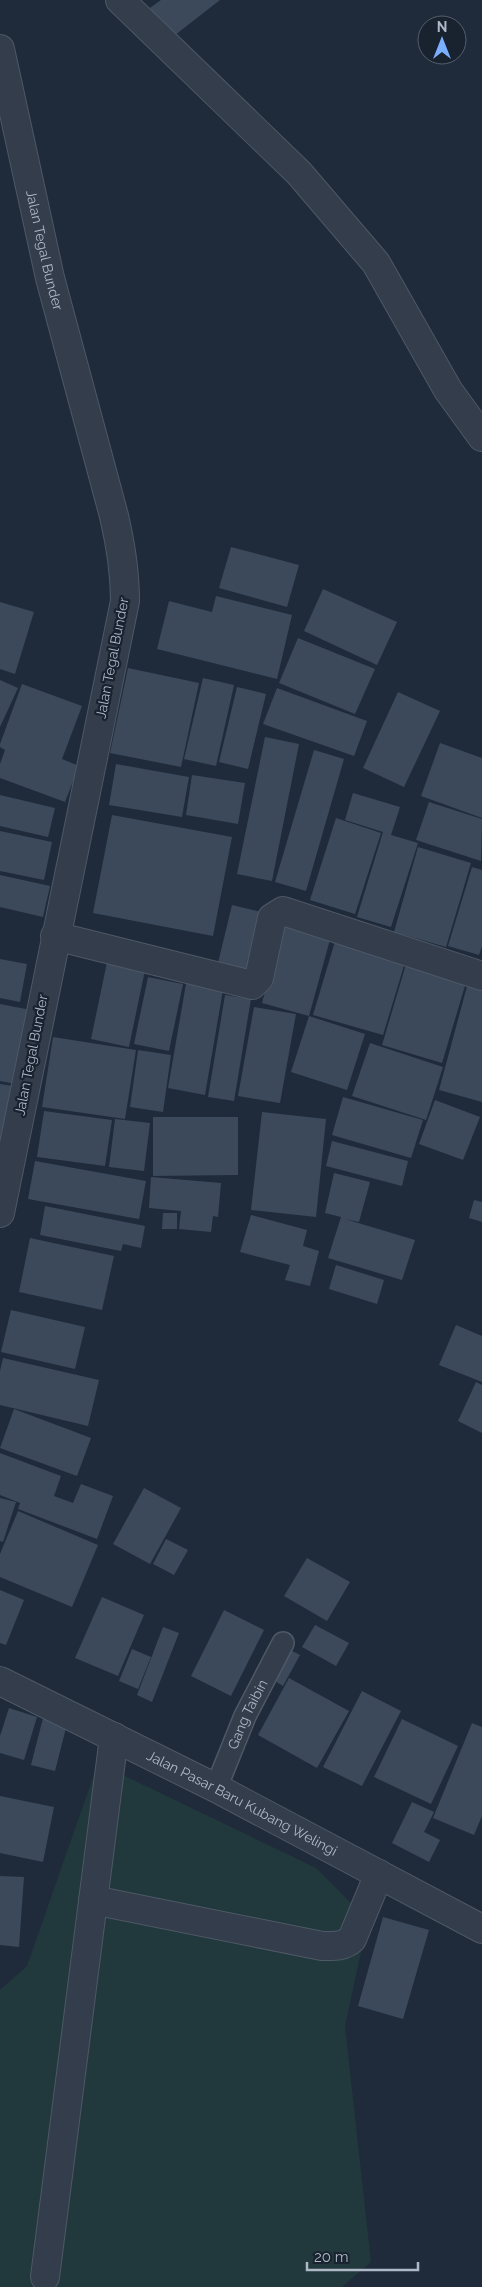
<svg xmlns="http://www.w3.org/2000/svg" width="482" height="2287" font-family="Raleway,sans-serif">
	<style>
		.green { fill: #21393c }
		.building { fill: #3b495b }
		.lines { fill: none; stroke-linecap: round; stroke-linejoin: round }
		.service-casing { stroke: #4e5866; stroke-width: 24 }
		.minor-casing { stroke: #4e5866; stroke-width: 30 }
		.service { stroke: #333d4b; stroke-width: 21 }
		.minor { stroke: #333d4b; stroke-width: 28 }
		.labels { text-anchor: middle; stroke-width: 4.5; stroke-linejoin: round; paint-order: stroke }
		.street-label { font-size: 14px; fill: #aeb8c7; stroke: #19222f }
	</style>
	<rect width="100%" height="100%" fill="#1f2b3b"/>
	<polygon class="green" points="98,1763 316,1868 368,1920 345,2026 371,2262 342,2287 0,2287 0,1990 27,1966"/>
	<g class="building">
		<polygon points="161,0 220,0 170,39 147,10"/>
		<polygon points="231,547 299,565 287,607 219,588"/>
		<polygon points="323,589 397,622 377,665 304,631"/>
		<polygon points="216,596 292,615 277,679 157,649 169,601 212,612"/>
		<polygon points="0,602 34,612 15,674 0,669"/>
		<polygon points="298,638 375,669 355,714 279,683"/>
		<polygon points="128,668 199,683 181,767 110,753"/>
		<polygon points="203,678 234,685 216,766 184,759"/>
		<polygon points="0,680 18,688 0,727"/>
		<polygon points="22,684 82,706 62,759 79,766 65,802 0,778 0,764 5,750 0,747 0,744"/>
		<polygon points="237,687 266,694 248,769 219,762"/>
		<polygon points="277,688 367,721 354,756 263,724"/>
		<polygon points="398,692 440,711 404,787 363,768"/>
		<polygon points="265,737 299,744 272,881 237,874"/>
		<polygon points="440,743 482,758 482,818 421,796"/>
		<polygon points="314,750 344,759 306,891 275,882"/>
		<polygon points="116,764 189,777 182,817 109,805"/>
		<polygon points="192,775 245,783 238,824 186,815"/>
		<polygon points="353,793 400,807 391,835 418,843 391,927 357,917 383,832 345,820"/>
		<polygon points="0,795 55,808 48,837 0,826"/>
		<polygon points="429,802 482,819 481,861 416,840"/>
		<polygon points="112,815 232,837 213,936 93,913"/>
		<polygon points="336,818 381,833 355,914 310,900"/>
		<polygon points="0,831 52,842 44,880 0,871"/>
		<polygon points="418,847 471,863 446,947 394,932"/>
		<polygon points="472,867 482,870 482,946 479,955 448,946"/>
		<polygon points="0,875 50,886 43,917 0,907"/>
		<polygon points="232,905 269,914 254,980 216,971"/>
		<polygon points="283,924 331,936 309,1016 262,1003"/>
		<polygon points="336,938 406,959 383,1035 313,1015"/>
		<polygon points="0,959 27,964 20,1002 0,998"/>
		<polygon points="407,961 467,979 442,1063 382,1045"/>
		<polygon points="107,962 145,970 129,1047 91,1039"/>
		<polygon points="148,977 183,984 169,1051 134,1044"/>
		<polygon points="187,978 224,984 205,1095 168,1088"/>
		<polygon points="469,979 482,983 482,1102 439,1090"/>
		<polygon points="225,995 251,999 234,1101 208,1097"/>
		<polygon points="0,1004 31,1010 16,1084 0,1081"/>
		<polygon points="254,1007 296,1014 280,1103 238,1096"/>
		<polygon points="309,1016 365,1034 347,1090 291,1072"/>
		<polygon points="53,1037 136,1050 125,1119 42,1107"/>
		<polygon points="370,1043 443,1067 426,1120 352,1096"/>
		<polygon points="138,1050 171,1055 163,1112 130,1107"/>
		<polygon points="0,1084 13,1086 4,1142 0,1141"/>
		<polygon points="343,1097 423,1120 411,1158 332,1135"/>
		<polygon points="435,1100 480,1117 463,1160 419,1144"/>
		<polygon points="44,1111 112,1120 105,1166 37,1157"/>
		<polygon points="262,1112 326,1119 316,1217 251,1210"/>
		<polygon points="153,1117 238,1117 238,1175 153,1176"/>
		<polygon points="115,1119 150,1123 144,1171 109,1167"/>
		<polygon points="332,1141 408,1161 402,1186 326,1166"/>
		<polygon points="35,1161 146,1181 139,1219 28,1199"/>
		<polygon points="334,1173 370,1182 359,1222 345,1219 415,1240 402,1280 328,1258 341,1217 325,1213"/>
		<polygon points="151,1177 221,1183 218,1217 213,1216 211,1232 179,1229 181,1211 149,1208"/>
		<polygon points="474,1200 482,1202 482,1222 469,1218"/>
		<polygon points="45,1206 145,1226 141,1248 123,1244 121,1251 40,1235"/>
		<polygon points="163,1213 177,1213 177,1229 162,1229"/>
		<polygon points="251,1215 307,1230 303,1246 319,1251 310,1286 285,1280 290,1265 240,1252"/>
		<polygon points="30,1238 114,1256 102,1310 19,1292"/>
		<polygon points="336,1265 384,1280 377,1304 329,1289"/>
		<polygon points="11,1310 85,1327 75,1369 1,1352"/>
		<polygon points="456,1325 482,1336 482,1382 439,1365"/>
		<polygon points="3,1358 99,1380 88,1426 0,1405 0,1371"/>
		<polygon points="476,1382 482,1385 482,1433 458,1421"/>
		<polygon points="14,1409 91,1438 77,1476 0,1448"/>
		<polygon points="0,1453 61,1476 54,1496 73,1503 81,1484 113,1496 97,1539 18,1509 20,1503 0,1495"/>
		<polygon points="144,1488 181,1508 150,1564 113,1544"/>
		<polygon points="0,1498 16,1502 3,1542 0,1541"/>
		<polygon points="18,1511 98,1545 72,1607 0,1577 0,1554"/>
		<polygon points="166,1539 188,1550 174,1575 153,1564"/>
		<polygon points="307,1558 350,1582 327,1621 284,1596"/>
		<polygon points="0,1590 24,1600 6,1645 0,1643"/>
		<polygon points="102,1597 144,1615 118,1676 75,1658"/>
		<polygon points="224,1610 264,1630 231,1696 191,1676"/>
		<polygon points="315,1625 349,1643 336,1666 302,1647"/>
		<polygon points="163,1627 179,1633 152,1702 137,1695"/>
		<polygon points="286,1648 300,1655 283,1686 270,1678"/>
		<polygon points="132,1649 151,1657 138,1689 119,1681"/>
		<polygon points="289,1678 349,1711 317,1768 258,1735"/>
		<polygon points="362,1691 401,1711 362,1786 323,1767"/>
		<polygon points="9,1708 37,1717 24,1760 0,1753 0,1736"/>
		<polygon points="43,1718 67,1724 55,1771 31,1765"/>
		<polygon points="402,1719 458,1746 431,1804 374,1777"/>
		<polygon points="472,1723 482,1727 482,1816 474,1835 433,1818"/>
		<polygon points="0,1796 54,1807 43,1862 0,1853"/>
		<polygon points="412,1802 434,1812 424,1832 440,1840 429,1862 392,1843"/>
		<polygon points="0,1876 24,1877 19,1947 0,1945"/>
		<polygon points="383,1917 429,1930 403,2019 358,2006"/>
	</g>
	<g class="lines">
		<g class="service-casing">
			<g id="service">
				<path id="s1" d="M216,1788L245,1716L283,1643"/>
			</g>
		</g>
		<g class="minor-casing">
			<g id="minor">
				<polyline points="120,0 299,173 376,263 448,390 482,437"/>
				<path id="s2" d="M0,49L50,278L114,516C121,546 125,570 125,601L0,1213"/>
				<polyline points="55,936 252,985 259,978 272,918 283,911 482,976"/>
				<path id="s3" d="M0,1681L216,1788L482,1929"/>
				<path d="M93,1900L322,1946C334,1946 343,1947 352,1939L379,1874"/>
				<polyline points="45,2277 114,1737"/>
			</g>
		</g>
		<use href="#service" class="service"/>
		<use href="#minor" class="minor"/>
	</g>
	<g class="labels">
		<g class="street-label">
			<text dy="5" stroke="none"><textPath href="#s2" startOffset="206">Jalan Tegal Bunder</textPath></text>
			<text transform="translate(112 658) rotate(-79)" y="5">Jalan Tegal Bunder</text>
			<text transform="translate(31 1055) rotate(-79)" y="5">Jalan Tegal Bunder</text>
			<text dy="5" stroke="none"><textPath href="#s1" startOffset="80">Gang Taibin</textPath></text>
			<text dy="5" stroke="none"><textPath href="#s3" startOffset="271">Jalan Pasar Baru Kubang Welingi</textPath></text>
		</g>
	</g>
	<g transform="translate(442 40)"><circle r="24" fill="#19222f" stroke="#555e6c"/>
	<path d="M0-4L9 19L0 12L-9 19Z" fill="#7bafff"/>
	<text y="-8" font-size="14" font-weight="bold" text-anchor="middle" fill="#aeb8c7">N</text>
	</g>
	<path d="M307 2262v8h111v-8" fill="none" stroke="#aeb8c7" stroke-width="2.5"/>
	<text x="314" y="2262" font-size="15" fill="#aeb8c7" stroke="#19222f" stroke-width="4" paint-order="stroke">20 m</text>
</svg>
